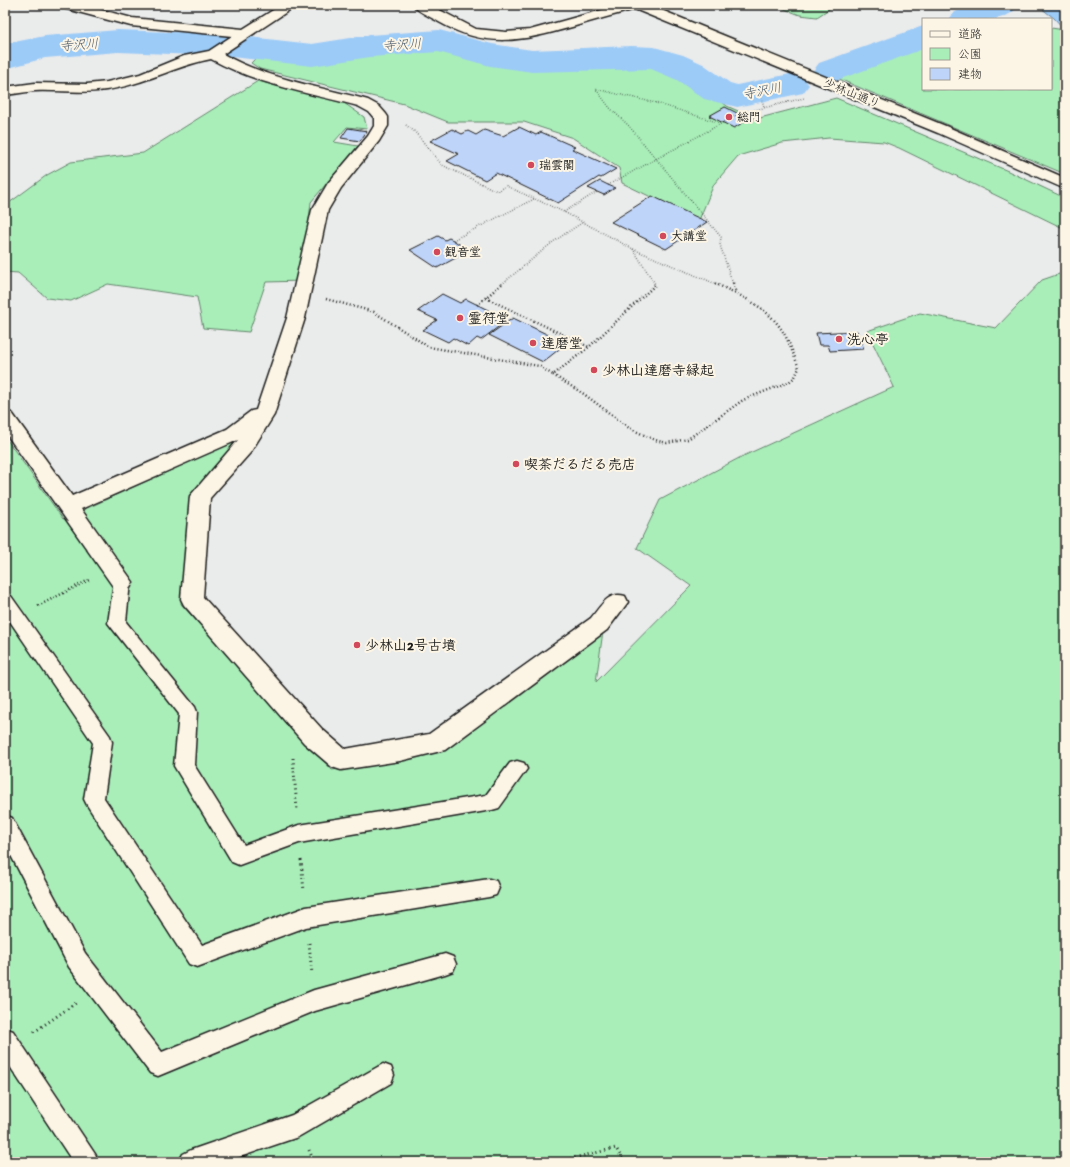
<svg xmlns="http://www.w3.org/2000/svg" width="1070" height="1167" font-family="'Gochi Hand','Klee One',sans-serif">
	<style>
		.green { fill: #a9eeb9; stroke: #62856a }
		.water { fill: #9ccbf7; stroke: #69859f }
		.lines { fill: none; stroke-linecap: round; stroke-linejoin: round }
		.river { fill: #9ccbf7; fill-rule: evenodd }
		.building { fill: #bfd4f9; stroke: #1c1c1c }
		.lane-casing { stroke: #1c1c1c; stroke-width: 3 }
		.street-casing { stroke: #1c1c1c; stroke-width: 3 }
		.secondary-casing { stroke: #1c1c1c; stroke-width: 3 }
		.path-far2 { stroke: #1c1c1c; stroke-width: 1.5; stroke-dasharray: 0.5 2; stroke-linecap: butt }
		.path-far1 { stroke: #1c1c1c; stroke-width: 2.5; stroke-dasharray: 1 2.5; stroke-linecap: butt }
		.path { stroke: #1c1c1c; stroke-width: 3; stroke-dasharray: 1 3.5; stroke-linecap: butt }
		.lane { fill: #fcf5e5; fill-rule: evenodd }
		.street { fill: #fcf5e5; fill-rule: evenodd }
		.secondary { fill: #fcf5e5; fill-rule: evenodd }
		.poi-dot { fill: #d1495b; stroke: #fcf5e5; stroke-width: 1.5 }
		.labels { text-anchor: middle; stroke-width: 4; stroke-linejoin: round; paint-order: stroke }
		.far-street-label { font-size: 12px; fill: #1c1c1c; stroke: #fcf5e5 }
		.far-poi-label { font-size: 12px; font-weight: bold; fill: #1c1c1c; stroke: #fcf5e5; text-anchor: start }
		.far-water-label { font-size: 13px; font-style: italic; fill: #495969; stroke: #fcf5e5 }
		.poi-label { font-size: 14px; font-weight: bold; fill: #1c1c1c; stroke: #fcf5e5; text-anchor: start }
	</style>
	<rect width="100%" height="100%" fill="#eaebeb"/>
	<filter id="ink" filterUnits="userSpaceOnUse"><feTurbulence type="fractalNoise" baseFrequency=".025" numOctaves="2"/><feDisplacementMap in="SourceGraphic" scale="8" xChannelSelector="R" yChannelSelector="G"/><feConvolveMatrix kernelMatrix="1 2 1 2 8 2 1 2 1" color-interpolation-filters="sRGB"/></filter>
	<g filter="url(#ink)">
		<g class="green">
			<polygon points="774,5 835,5 817,17 800,15"/>
			<polygon points="1051,28 1065,30 1065,174 832,76 923,43 923,89 1051,89"/>
			<polygon points="416,46 435,47 500,63 628,59 662,64 675,69 696,85 722,97 722,102 727,106 756,119 836,98 1008,171 1065,198 1065,229 899,148 884,142 829,138 782,143 738,156 714,184 699,220 622,183 619,168 573,138 524,122 448,122 404,104 260,69 251,63 262,52 304,59 315,59"/>
			<polygon points="258,81 344,103 364,117 367,129 347,127 334,142 358,146 311,202 302,281 266,282 249,332 203,328 197,297 108,284 71,301 47,298 18,273 5,272 5,206 47,175 71,162 143,153"/>
			<polygon points="1065,272 1065,1162 5,1162 5,437 63,519 240,439 192,496 181,604 332,770 399,761 439,752 603,631 596,682 691,586 637,548 660,500 741,457 894,387 867,331 920,313 996,328 1042,280"/>
		</g>
		<polygon class="water" points="1037,5 1065,5 1065,30 1054,18"/>
		<g class="lines">
			<g class="river">
				<path d="M971,5H1019C1005,26 972,19 949,19L955,12Z"/>
				<polygon points="923,26 923,49 832,82 819,79 813,71 819,63"/>
				<polygon points="118,30 223,34 312,44 370,35 439,30 492,44 532,50 632,46 654,47 683,55 703,64 730,83 737,85 790,74 803,77 809,85 803,93 737,107 704,99 677,80 651,69 532,72 490,66 438,52 370,57 312,66 223,56 118,52 45,58 5,69 5,45 9,43 45,36"/>
			</g>
		</g>
		<g class="building">
			<polygon points="725,107 749,119 734,128 709,116"/>
			<polygon points="519,127 536,135 541,132 575,147 572,149 616,169 601,178 599,177 558,203 496,173 485,180 447,161 459,154 430,141 452,129 462,134 468,131 476,135 484,130 503,136"/>
			<polygon points="348,128 367,131 360,141 341,138"/>
			<polygon points="600,181 608,185 615,188 604,195 588,188"/>
			<polygon points="652,196 707,222 666,249 611,222"/>
			<polygon points="438,236 445,240 449,238 453,240 462,246 458,248 465,253 437,268 410,250"/>
			<polygon points="442,294 460,303 466,299 490,311 484,315 502,324 481,340 477,338 468,346 453,338 448,342 423,330 437,320 418,311"/>
			<polygon points="513,318 559,340 563,346 543,362 489,335"/>
			<polygon points="857,331 864,349 830,351 828,345 819,345 816,333"/>
		</g>
		<g class="lines">
			<g class="lane-casing">
				<g id="lane">
					<polygon points="122,576 128,578 130,582 126,622 195,707 197,712 194,765 244,845 299,825 486,795 510,763 517,761 524,763 527,769 499,808 492,810 299,843 239,865 232,862 174,766 179,714 108,623 114,582 116,578"/>
					<polygon points="5,595 11,596 110,736 112,742 104,798 202,945 306,907 489,879 496,881 499,888 496,895 489,897 306,927 197,967 189,964 87,805 84,799 93,743 5,614"/>
					<polygon points="5,815 12,818 85,953 162,1052 314,990 445,954 453,957 456,964 453,971 445,974 315,1011 158,1076 150,1073 69,967 5,844"/>
					<polygon points="5,1028 13,1031 95,1154 99,1162 73,1162 5,1059"/>
					<polygon points="383,1064 391,1067 394,1075 391,1083 298,1137 225,1162 179,1162 183,1154 191,1150 292,1115"/>
				</g>
			</g>
			<g class="street-casing">
				<g id="street">
					<path d="M61,5H83L132,18L243,29L281,5H297L223,54C267,79 320,87 368,100L379,106L386,114L388,117V126L379,141L341,188L328,210L305,318L274,415L250,453L210,498L203,597L322,729L345,749L429,734L591,618C601,606 608,591 625,596L628,602L607,630L445,750L400,761L341,770L332,767L304,743L184,605L181,599L190,496L238,440L81,509L133,582L130,588L122,590L114,588L5,432V412L12,413L72,496L227,429L251,411L256,410L287,318L312,210L328,183L368,136L374,126V118L369,112L358,106C309,93 256,84 211,59C175,66 143,85 106,90C82,94 59,90 35,91C25,92 15,94 5,95V87L35,83L87,84L107,82L140,74L184,56L209,51L232,36L131,26L63,8Z"/>
					<path d="M413,5H430L476,29L506,32L530,30L620,5H642L640,8C617,14 594,20 572,27C522,41 486,49 439,22C431,17 418,12 413,5Z"/>
				</g>
			</g>
			<g class="secondary-casing">
				<polygon id="secondary" points="630,5 649,5 948,127 1065,178 1065,189 938,133 632,8"/>
			</g>
			<g class="path-far2">
				<polyline points="753,89 762,99 764,107"/>
				<polyline points="720,123 656,103 596,89 610,108 629,126 721,237 720,245 733,284"/>
				<polyline points="406,125 415,132 442,165 497,191 506,186 564,212 633,249 716,284"/>
				<polyline points="608,185 739,114 804,98"/>
				<polyline points="564,212 597,192"/>
				<polyline points="453,240 534,199"/>
				<polyline points="633,249 655,284"/>
				<polyline points="502,284 553,242 583,222"/>
			</g>
			<g class="path-far1">
				<polyline points="733,283 736,292"/>
				<polyline points="486,298 589,347"/>
				<polyline points="326,299 374,312 429,347 539,366 553,375 589,347 655,285 654,283"/>
				<polyline points="477,305 503,283"/>
				<path d="M553,375L584,394L629,428L655,440L667,443L688,439L743,400L789,382L795,377L799,368C795,358 791,347 786,337C771,308 742,296 714,283"/>
				<polyline points="38,606 89,580"/>
			</g>
			<g class="path">
				<polyline points="293,758 297,809"/>
				<polyline points="301,860 304,891"/>
				<polyline points="309,943 312,974"/>
				<polyline points="34,1032 76,1003"/>
				<polyline points="309,1150 314,1162"/>
				<polyline points="557,1162 616,1148 624,1162"/>
			</g>
			<use href="#lane" class="lane"/>
			<use href="#street" class="street"/>
			<use href="#secondary" class="secondary"/>
		</g>
	</g>
	<g class="poi-dot">
		<circle cx="729" cy="117" r="4"/>
		<circle cx="531" cy="165" r="4"/>
		<circle cx="663" cy="236" r="4"/>
		<circle cx="437" cy="252" r="4"/>
		<circle cx="460" cy="318" r="4"/>
		<circle cx="839" cy="339" r="4"/>
		<circle cx="533" cy="343" r="4"/>
		<circle cx="594" cy="370" r="4"/>
		<circle cx="516" cy="464" r="4"/>
		<circle cx="357" cy="645" r="4"/>
	</g>
	<g class="labels">
		<g class="far-street-label">
			<text transform="translate(852 93) rotate(22)" y="4">少林山通り</text>
		</g>
		<g class="far-poi-label">
			<text x="737" y="121">総門</text>
			<text x="539" y="169">瑞雲閣</text>
			<text x="671" y="240">大講堂</text>
			<text x="445" y="256">観音堂</text>
		</g>
		<g class="far-water-label">
			<text transform="translate(79 44) rotate(-4)" y="5">寺沢川</text>
			<text transform="translate(402 44) rotate(-4)" y="5">寺沢川</text>
			<text transform="translate(762 90) rotate(-11)" y="5">寺沢川</text>
		</g>
		<g class="poi-label">
			<text x="468" y="323">霊符堂</text>
			<text x="847" y="344">洗心亭</text>
			<text x="541" y="348">達磨堂</text>
			<text x="602" y="375">少林山達磨寺縁起</text>
			<text x="524" y="469">喫茶だるだる売店</text>
			<text x="365" y="650">少林山2号古墳</text>
		</g>
	</g>
	<rect width="1070" height="1167" fill="none" stroke="#fcf5e5" stroke-width="20"/>
	<rect x="10" y="10" width="1050" height="1147" fill="none" stroke="#1c1c1c" stroke-width="1.5" filter="url(#ink)"/>
	<rect x="922" y="18" width="130" height="72" fill="#fcf5e5" stroke="#a29e95"/>
	<rect x="930" y="31" width="20" height="6" fill="#fcf5e5" stroke="#a29e95"/>
	<text x="958" y="38" font-size="12" fill="#1c1c1c">道路</text>
	<rect x="930" y="48" width="20" height="12" fill="#a9eeb9" stroke="#a29e95"/>
	<text x="958" y="58" font-size="12" fill="#1c1c1c">公園</text>
	<rect x="930" y="68" width="20" height="12" fill="#bfd4f9" stroke="#a29e95"/>
	<text x="958" y="78" font-size="12" fill="#1c1c1c">建物</text>
</svg>
